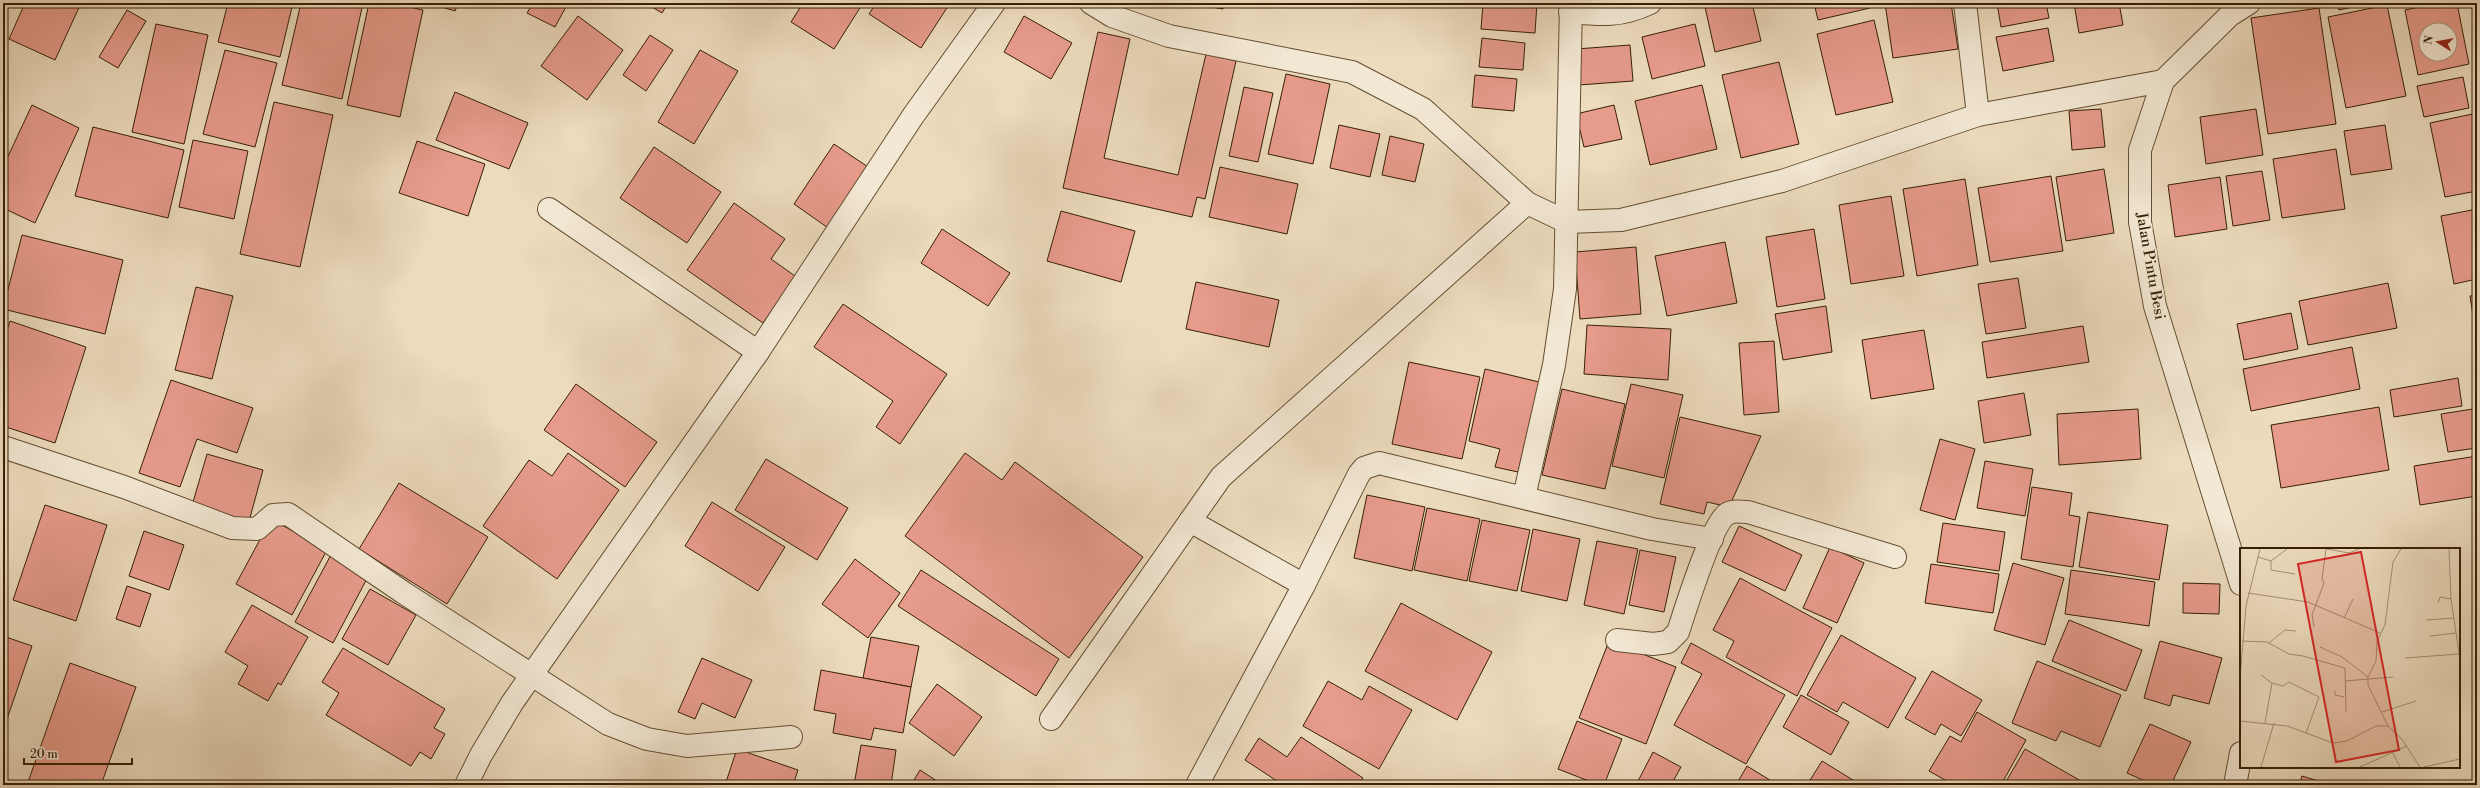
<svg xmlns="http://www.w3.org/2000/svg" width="2480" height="788" font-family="'Libre Bodoni',serif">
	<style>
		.building { fill: #e79b8b; stroke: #362004; fill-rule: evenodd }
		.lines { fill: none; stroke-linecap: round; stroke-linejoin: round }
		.street-casing { stroke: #644f32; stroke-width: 24 }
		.street { stroke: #f3e8d4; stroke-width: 22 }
		.labels { text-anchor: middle; stroke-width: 4; stroke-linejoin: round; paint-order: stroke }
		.street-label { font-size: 15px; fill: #362004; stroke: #f3e8d4 }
		.inset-road { fill: none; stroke: #a39073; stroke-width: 1 }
		.view { fill: #d62828; fill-opacity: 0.15; stroke: #d62828; stroke-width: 2 }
		.inset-edge { fill: none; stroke: #362004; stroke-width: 2 }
	</style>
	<rect width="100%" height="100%" fill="#ecdbbd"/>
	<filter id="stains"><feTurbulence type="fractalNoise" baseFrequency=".005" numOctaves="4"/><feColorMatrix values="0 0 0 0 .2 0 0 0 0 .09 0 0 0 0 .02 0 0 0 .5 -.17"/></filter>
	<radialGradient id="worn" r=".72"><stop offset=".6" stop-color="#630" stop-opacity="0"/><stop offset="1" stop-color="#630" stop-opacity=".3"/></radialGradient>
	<g class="building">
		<polygon points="25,3 81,3 55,60 9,39"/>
		<polygon points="228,3 293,3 280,57 218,42"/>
		<polygon points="301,3 363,3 342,99 282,85"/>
		<polygon points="369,3 391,3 423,10 400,117 347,105"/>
		<polygon points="428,3 458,3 455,11"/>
		<polygon points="533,3 568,3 555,27 527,13"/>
		<polygon points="645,3 668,3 662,13"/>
		<polygon points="803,3 863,3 834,49 791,22"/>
		<polygon points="876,3 950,3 921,48 869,14"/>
		<polygon points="1187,3 1224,3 1223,9"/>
		<polygon points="1483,3 1537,3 1535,33 1481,29"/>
		<polygon points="1723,3 1752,3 1761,41 1715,52 1705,7"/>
		<polygon points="1814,3 1868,3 1870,8 1818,20"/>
		<polygon points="1885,3 1951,3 1958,49 1893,58"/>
		<polygon points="1997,3 2046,3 2049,18 2001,27"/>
		<polygon points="2074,3 2119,3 2123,25 2079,33"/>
		<polygon points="2337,3 2371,3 2339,10"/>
		<path d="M2439,3H2457L2469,64L2418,75L2405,10ZM2426,30H2450V54H2426Z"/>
		<polygon points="2387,5 2406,96 2346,108 2328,17"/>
		<polygon points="2319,8 2336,124 2268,134 2251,18"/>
		<polygon points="127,10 146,21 118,68 99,57"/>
		<polygon points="578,16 623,50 587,100 541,66"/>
		<polygon points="1024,16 1072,43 1051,79 1004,52"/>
		<polygon points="1874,20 1893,102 1836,115 1817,34"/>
		<polygon points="156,24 208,35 184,144 132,132"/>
		<polygon points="1695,24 1705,66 1652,79 1642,37"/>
		<polygon points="2048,28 2054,61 2003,71 1996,37"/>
		<polygon points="1098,32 1130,39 1104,158 1178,175 1206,54 1236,61 1205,199 1197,197 1192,217 1063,188"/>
		<polygon points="650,35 673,50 646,91 623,75"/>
		<polygon points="1482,38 1525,43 1523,70 1479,67"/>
		<polygon points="1630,45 1633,81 1579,85 1576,49"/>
		<polygon points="225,50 277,63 255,147 203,134"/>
		<polygon points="700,50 738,71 694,144 658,122"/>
		<polygon points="1779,62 1799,144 1741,158 1722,75"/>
		<polygon points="1286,74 1330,84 1313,164 1268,154"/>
		<polygon points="1475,75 1517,79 1514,111 1472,107"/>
		<polygon points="2463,77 2469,108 2424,117 2417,86"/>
		<polygon points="1702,85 1717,149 1650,165 1635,101"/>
		<polygon points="1244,87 1273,93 1258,162 1229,156"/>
		<polygon points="455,92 528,123 509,169 436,140"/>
		<polygon points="274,102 333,115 300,267 240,254"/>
		<polygon points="32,105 79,128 35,223 3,208 3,167"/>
		<polygon points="1614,105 1622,139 1584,147 1576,114"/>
		<polygon points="2101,109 2105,147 2072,150 2069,111"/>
		<polygon points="2256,109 2263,155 2206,164 2200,117"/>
		<polygon points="2477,113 2477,191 2445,197 2430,123"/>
		<polygon points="1339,125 1380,134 1370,177 1330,168"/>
		<polygon points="2385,125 2392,169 2351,175 2344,131"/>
		<polygon points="93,127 184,150 168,218 75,196"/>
		<polygon points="1390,136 1424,144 1415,182 1382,175"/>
		<polygon points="193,140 248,151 234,219 179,207"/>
		<polygon points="417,141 485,164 468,216 399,193"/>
		<polygon points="834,144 871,169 831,230 794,204"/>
		<polygon points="654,147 721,192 687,243 620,198"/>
		<polygon points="2336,149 2345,209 2282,218 2273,159"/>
		<polygon points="1220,167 1298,184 1287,234 1209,217"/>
		<polygon points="2104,169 2114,233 2066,241 2056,177"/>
		<polygon points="2262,171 2270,220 2233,226 2226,176"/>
		<polygon points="2051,176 2063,251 1990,262 1978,188"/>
		<polygon points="2220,177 2227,229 2175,237 2168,185"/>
		<polygon points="1965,179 1978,265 1917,276 1903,189"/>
		<polygon points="1891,196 1904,276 1851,284 1839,205"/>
		<polygon points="734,203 785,239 771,259 795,276 763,323 687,270"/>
		<polygon points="2477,209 2477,279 2454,284 2441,216"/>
		<polygon points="1061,211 1135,231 1121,282 1047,261"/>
		<polygon points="942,229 1010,273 988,306 921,263"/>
		<polygon points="1814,229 1825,299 1777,307 1766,237"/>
		<polygon points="22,235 123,260 105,334 3,309"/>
		<polygon points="1725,242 1737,303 1667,316 1655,256"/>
		<polygon points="1636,247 1641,314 1580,319 1575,252"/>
		<polygon points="2018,278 2026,328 1986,334 1978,284"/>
		<polygon points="1196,282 1279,300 1269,347 1186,329"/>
		<polygon points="2388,283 2397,328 2308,345 2299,301"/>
		<polygon points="196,287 233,296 212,379 175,370"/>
		<polygon points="2477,295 2477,342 2470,296"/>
		<polygon points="843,304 947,374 900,444 876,427 893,401 814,347"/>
		<polygon points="1826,306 1832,352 1783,360 1775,314"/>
		<polygon points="2291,313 2298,349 2244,360 2237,324"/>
		<polygon points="10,321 86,347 55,443 3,426 3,342"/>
		<polygon points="1587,325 1671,329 1668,380 1584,374"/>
		<polygon points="2083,326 2089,362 1987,378 1982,342"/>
		<polygon points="1924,330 1934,389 1871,399 1862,340"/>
		<polygon points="1774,341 1779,412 1744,415 1739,343"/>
		<polygon points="2352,347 2360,389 2251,411 2243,369"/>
		<polygon points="1409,362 1480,377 1462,459 1392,444"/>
		<polygon points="1485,369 1539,382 1518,472 1495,467 1500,449 1469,441"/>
		<polygon points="2458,378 2462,406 2394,417 2390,390"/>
		<polygon points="171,380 253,408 237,453 197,439 180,487 139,473"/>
		<polygon points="576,384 657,442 625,487 544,430"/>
		<polygon points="1631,384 1683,395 1664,478 1612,466"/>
		<polygon points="1562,389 1625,404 1605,489 1542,475"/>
		<polygon points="2024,393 2031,435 1984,443 1978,401"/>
		<polygon points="2379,407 2389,470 2281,488 2271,425"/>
		<polygon points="2138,409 2141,459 2059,465 2057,414"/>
		<polygon points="2473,409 2477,448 2448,452 2441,414"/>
		<polygon points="1680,417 1761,436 1729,507 1707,502 1704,514 1660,504"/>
		<polygon points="1940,439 1975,449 1955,520 1920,510"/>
		<polygon points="568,453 619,490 557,579 483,526 529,460 552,476"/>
		<polygon points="965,453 1002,480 1015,462 1143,557 1069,658 905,536"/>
		<polygon points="207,454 263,470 248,525 191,509"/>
		<polygon points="2477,456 2477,496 2420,505 2414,466"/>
		<polygon points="766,459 848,508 817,560 735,510"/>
		<polygon points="1985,461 2033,469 2025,516 1977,508"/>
		<polygon points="399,483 488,537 447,604 359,549"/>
		<polygon points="2032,487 2072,493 2069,515 2080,517 2073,567 2021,559"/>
		<polygon points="1367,495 1425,507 1412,571 1354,558"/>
		<polygon points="712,502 785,547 758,591 685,546"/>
		<polygon points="45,505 107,525 76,621 13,600"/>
		<polygon points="1427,508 1480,519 1467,581 1414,570"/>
		<polygon points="2088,512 2168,525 2159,580 2079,567"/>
		<polygon points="271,519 327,550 292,615 236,584"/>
		<polygon points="1482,520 1530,530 1517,591 1469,581"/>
		<polygon points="1943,523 2005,532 1999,571 1937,562"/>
		<polygon points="1739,526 1802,555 1785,591 1722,562"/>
		<polygon points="1533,529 1580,539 1567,601 1521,591"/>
		<polygon points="144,531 184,545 169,590 129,576"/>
		<polygon points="1597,541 1638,549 1624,614 1584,605"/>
		<polygon points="1830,547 1864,563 1837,623 1803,608"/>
		<polygon points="1640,550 1676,557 1664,612 1629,605"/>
		<polygon points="333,551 371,571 333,643 295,622"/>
		<polygon points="855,559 900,593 868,638 822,604"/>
		<polygon points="2013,563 2064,578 2045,645 1994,630"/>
		<polygon points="1931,564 1999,574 1993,613 1925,603"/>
		<polygon points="921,570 1059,659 1036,696 898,606"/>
		<polygon points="2071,570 2155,582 2149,626 2065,614"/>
		<polygon points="1740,578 1832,628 1797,696 1726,657 1734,641 1713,630"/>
		<polygon points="2183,583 2220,584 2219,614 2183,613"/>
		<polygon points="127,586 151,594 140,627 116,619"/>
		<polygon points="370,589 416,615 388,665 342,639"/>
		<polygon points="1401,603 1492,652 1457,720 1365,671"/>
		<polygon points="252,605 308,637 281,685 278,683 268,701 238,684 248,666 225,652"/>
		<polygon points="2069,620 2142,650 2126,691 2052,661"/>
		<polygon points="1841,635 1916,678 1888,728 1843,702 1837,712 1807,695"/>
		<polygon points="3,636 32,646 3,731"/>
		<polygon points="871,637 919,646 911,687 863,678"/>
		<polygon points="1609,641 1676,667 1646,744 1579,718"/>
		<polygon points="2160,641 2222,658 2209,704 2173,695 2170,706 2144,698"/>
		<polygon points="1691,643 1785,695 1746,764 1674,725 1702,674 1681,663"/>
		<polygon points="343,648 445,709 434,728 445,734 431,759 420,752 411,766 326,715 339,693 322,682"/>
		<polygon points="702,658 752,680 735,718 702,703 695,719 678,712"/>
		<polygon points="2037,661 2121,695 2100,747 2061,731 2056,741 2012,723"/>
		<polygon points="70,663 136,687 101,785 27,785"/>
		<polygon points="821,670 911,687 903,733 874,728 871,740 833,733 836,714 814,710"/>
		<polygon points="1932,671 1982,700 1961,736 1941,724 1935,735 1905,718"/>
		<polygon points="1328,681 1362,700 1369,686 1412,710 1379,769 1303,726"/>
		<polygon points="937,684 982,717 954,756 909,723"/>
		<polygon points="1801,695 1849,722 1831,755 1783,727"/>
		<polygon points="1977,712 2026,740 2001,785 1954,785 1929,771 1950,736 1961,742"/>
		<polygon points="1577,721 1622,739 1604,785 1599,785 1558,769"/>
		<polygon points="2150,724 2191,742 2171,785 2154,785 2127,773"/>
		<polygon points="1301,737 1363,778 1358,785 1283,785 1245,760 1259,738 1287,757"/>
		<polygon points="861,745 896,750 891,785 854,785"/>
		<polygon points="737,749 798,770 793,785 725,785"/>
		<polygon points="2025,749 2088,785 2004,785"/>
		<polygon points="1653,752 1681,767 1671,785 1636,785"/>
		<polygon points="1822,761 1861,785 1807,785"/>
		<polygon points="1747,766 1773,782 1771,785 1736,785"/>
		<polygon points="920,770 943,785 911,785"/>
		<polygon points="2302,776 2332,785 2299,785"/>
	</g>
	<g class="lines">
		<g class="street-casing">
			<g id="street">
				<polyline points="1091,3 1112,16 1169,36 1352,72 1423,109 1527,203"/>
				<polyline points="1965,3 1978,115"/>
				<path d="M1570,12C1601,15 1621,17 1650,3"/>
				<polyline points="549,209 758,352"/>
				<polyline points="3,447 124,487 232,528 257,529 273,515 288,514 404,593 608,724 647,739 687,746 791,737"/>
				<polyline points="1524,497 1554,365 1565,289 1571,3"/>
				<polyline points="1190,521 1304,585"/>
				<polyline points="2241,584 2155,306 2140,222 2140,150 2163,81 2230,15 2249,3"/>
				<path d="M1617,640L1653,644L1668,642L1678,632C1685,611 1712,523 1727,514C1733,510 1741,512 1748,512L1895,557"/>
				<polyline points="1051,719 1221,477 1527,203 1567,222 1621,220 1782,181 1978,115 2163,81"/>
				<polyline points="466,785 481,755 512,703 758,352 913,116 994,3"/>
				<polyline points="1197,785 1304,585 1359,474 1364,468 1379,463 1652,529 1712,539"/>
				<polyline points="2235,785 2241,753"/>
			</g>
		</g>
		<use href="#street" class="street"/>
	</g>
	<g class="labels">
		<g class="street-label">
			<text transform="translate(2151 266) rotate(80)" y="5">Jalan Pintu Besi</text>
		</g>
	</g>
	<g transform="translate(2240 548)">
		<rect width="220" height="220" fill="#ecdbbd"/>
		<path class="inset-road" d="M87,1L109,5L119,1M209,1L211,51L220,111M18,9L31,13V22L55,26M31,13L47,1M8,45L68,54L140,85M198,55L200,49L211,51M104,70L113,51M186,72L214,70M74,79L72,67L84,35L82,31L86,1M190,88L216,85M2,93L27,94L49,106L63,108L105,120L106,164M29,95L45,82L56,83M80,99L102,109L128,129V137L148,178M165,110L219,106M21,127L32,135L43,138L49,134L79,149L66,185M128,129L136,113L137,93L145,77L153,14L161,1M0,130L6,58L20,1M105,133L153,129M95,143V147L104,149M142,164L176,153M0,173L47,178L93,195L107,193L136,178H148L161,190L180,219M25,175L32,135M153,205L160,219M21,219L34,175M120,219L167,198M184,219L220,211"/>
		<path class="view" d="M121,4L159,202L96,214L58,16Z"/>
		<rect width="220" height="220" class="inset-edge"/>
	</g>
	<rect width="2480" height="788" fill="none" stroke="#ecdbbd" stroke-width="16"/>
	<rect x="4" y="4" width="2472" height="780" fill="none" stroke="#362004" stroke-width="2"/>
	<rect x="8" y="8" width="2464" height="772" fill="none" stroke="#362004"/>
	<g transform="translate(2438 42) rotate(281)"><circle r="19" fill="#f3e8d4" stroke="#a79881"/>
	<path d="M0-3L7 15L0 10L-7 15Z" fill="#8f2418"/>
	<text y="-6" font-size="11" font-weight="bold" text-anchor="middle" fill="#362004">N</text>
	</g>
	<path d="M24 758v6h108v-6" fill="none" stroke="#362004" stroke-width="2"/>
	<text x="30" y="758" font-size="12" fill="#362004" stroke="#f3e8d4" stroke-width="3" paint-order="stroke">20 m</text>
	<rect width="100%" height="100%" filter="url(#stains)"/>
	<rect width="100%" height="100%" fill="url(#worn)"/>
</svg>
